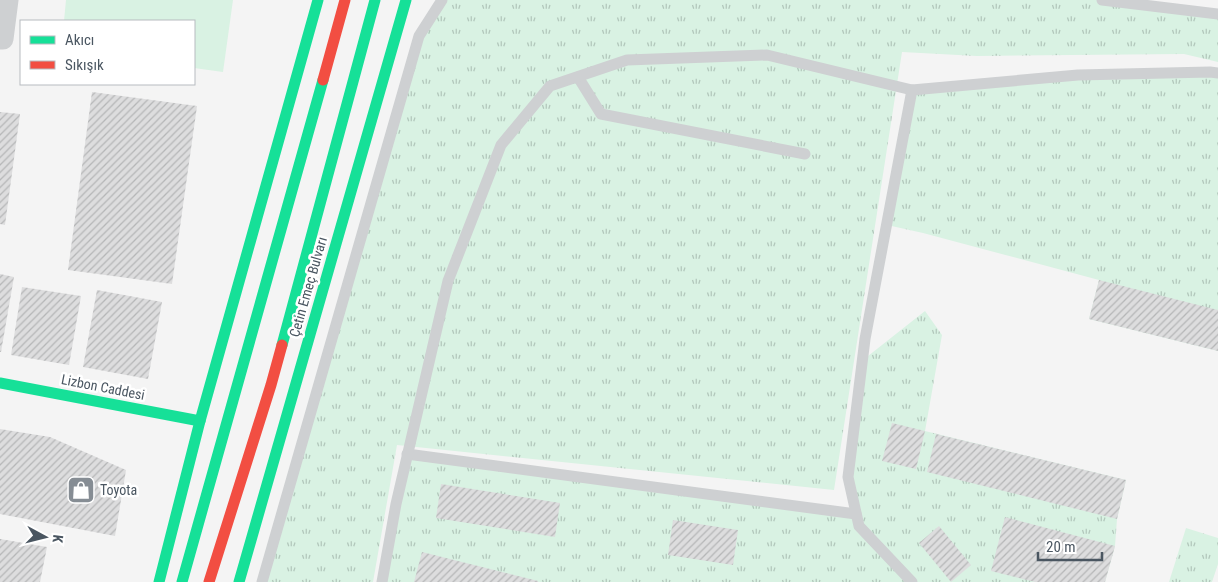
<svg xmlns="http://www.w3.org/2000/svg" width="1218" height="582" font-family="'Roboto Condensed',sans-serif">
	<style>
		.grass { fill: url(#grass-tufts) }
		.garden { fill: #d9f2e3 }
		.building { fill: url(#building-hatch) }
		.lines { fill: none; stroke-linecap: round; stroke-linejoin: round }
		.lane { stroke: #ced0d2; stroke-width: 11 }
		.street { stroke: #ced0d2; stroke-width: 21 }
		.fast { stroke: #16e098; stroke-width: 11 }
		.jam { stroke: #f24e42; stroke-width: 11 }
		.labels { text-anchor: middle; stroke-width: 5; stroke-linejoin: round; paint-order: stroke }
		.street-label { font-size: 14px; fill: #4a5661; stroke: #fff }
		.poi-label { font-size: 14px; fill: #4a5661; stroke: #fff; text-anchor: start }
	</style>
	<defs>
		<pattern id="grass-tufts" width="24" height="20" patternUnits="userSpaceOnUse" patternTransform="scale(1.25)"><rect width="24" height="20" fill="#d9f2e3"/><path d="M3 7l-1-3M5 7V3M7 7l1-3M15 17l-1-3M17 17v-4M19 17l1-3" fill="none" stroke="#b2c7bb"/></pattern>
		<pattern id="building-hatch" width="6" height="6" patternUnits="userSpaceOnUse" patternTransform="scale(1.25)"><rect width="6" height="6" fill="#ddddde"/><path d="M-1 1l2-2M0 6l6-6M5 7l2-2" fill="none" stroke="#b5b6b7"/></pattern>
	</defs>
	<rect width="100%" height="100%" fill="#f4f4f4"/>
	<g class="grass">
		<polygon points="442,0 1102,0 1218,14 1218,62 1184,54 977,56 902,52 834,490 397,445 373,582 262,582 419,36"/>
		<polygon points="1218,73 1218,351 1089,319 1099,280 923,233 887,225 912,90 1078,75"/>
		<polygon points="925,311 942,335 925,431 1126,480 1117,519 1115,546 1105,582 382,582 407,454 856,513 848,477 863,360"/>
		<polygon points="1186,528 1218,538 1218,564 1212,582 1169,582"/>
	</g>
	<polygon class="garden" points="66,0 233,0 223,72 194,68 194,21 64,21"/>
	<g class="building">
		<polygon points="92,92 197,106 172,284 68,270"/>
		<polygon points="0,112 20,114 5,225 0,224"/>
		<polygon points="0,274 14,277 1,352 0,352"/>
		<polygon points="1099,280 1218,310 1218,351 1089,319"/>
		<polygon points="22,287 81,296 69,365 11,355"/>
		<polygon points="97,290 162,302 148,379 83,367"/>
		<polygon points="892,423 925,431 916,469 882,461"/>
		<polygon points="0,429 50,437 126,470 115,536 0,514"/>
		<polygon points="936,434 1126,480 1117,519 927,472"/>
		<polygon points="441,484 560,503 555,537 436,518"/>
		<polygon points="1005,517 1115,546 1105,582 1035,582 991,571"/>
		<polygon points="673,520 738,530 733,565 668,555"/>
		<polygon points="939,526 971,565 951,582 919,543"/>
		<polygon points="0,539 47,547 40,582 0,582"/>
		<polygon points="422,552 538,581 538,582 414,582"/>
	</g>
	<g class="lines">
		<g class="lane">
			<polyline points="1102,0 1218,14"/>
			<polyline points="578,77 601,114 805,154"/>
			<polyline points="407,454 856,514"/>
			<polyline points="262,582 419,36 442,0"/>
			<polyline points="382,582 396,504 448,281 501,145 550,86 627,60 767,55 912,90 1078,75 1210,72 1218,73"/>
			<polyline points="912,582 859,526 848,477 865,339 912,90"/>
		</g>
		<polyline class="street" points="0,39 3,39 8,0"/>
		<g class="fast">
			<polyline points="282,345 375,0"/>
			<polyline points="0,383 200,421"/>
			<polyline points="159,582 200,421 318,0"/>
			<polyline points="182,582 323,80"/>
			<polyline points="239,582 406,0"/>
		</g>
		<g class="jam">
			<polyline points="323,80 345,0"/>
			<polyline points="209,582 271,385 282,345"/>
		</g>
	</g>
	<defs>
		<g id="shop-square" transform="scale(1.4375)"><rect x="-9" y="-9" width="18" height="18" rx="4" fill="#868d94" stroke="#fff"/><path d="M-5-2.5h2.3a2.7 3.5 0 0 1 5.4 0H5L5.5 6h-11ZM-1.5-2.5h3a1.5 2.3 0 0 0-3 0Z" fill="#fff"/></g>
	</defs>
	<g fill-rule="evenodd">
		<use href="#shop-square" x="81" y="490"/>
	</g>
	<g class="labels">
		<g class="street-label">
			<text transform="translate(308 287) rotate(-74)" y="5">Çetin Emeç Bulvarı</text>
			<text transform="translate(103 387) rotate(11)" y="5">Lizbon Caddesi</text>
		</g>
		<g class="poi-label">
			<text x="100" y="495">Toyota</text>
		</g>
	</g>
	<rect x="20" y="20" width="175" height="65" fill="#ffffff" stroke="#b7bbc0"/>
	<rect x="30" y="36" width="25" height="8" fill="#16e098" stroke="#b7bbc0"/>
	<text x="65" y="45" font-size="15" fill="#4a5661">Akıcı</text>
	<rect x="30" y="61" width="25" height="8" fill="#f24e42" stroke="#b7bbc0"/>
	<text x="65" y="70" font-size="15" fill="#4a5661">Sıkışık</text>
	<g transform="translate(45 537) rotate(97)" stroke="#ffffff" stroke-width="4" paint-order="stroke">
	<path d="M0-4L9 19L0 12L-9 19Z" fill="#4a5661"/>
	<text y="-8" font-size="14" font-weight="bold" text-anchor="middle" fill="#4a5661">K</text>
	</g>
	<path d="M1038 552v8h64v-8" fill="none" stroke="#4a5661" stroke-width="2.5"/>
	<text x="1046" y="552" font-size="15" fill="#4a5661" stroke="#ffffff" stroke-width="4" paint-order="stroke">20 m</text>
</svg>
